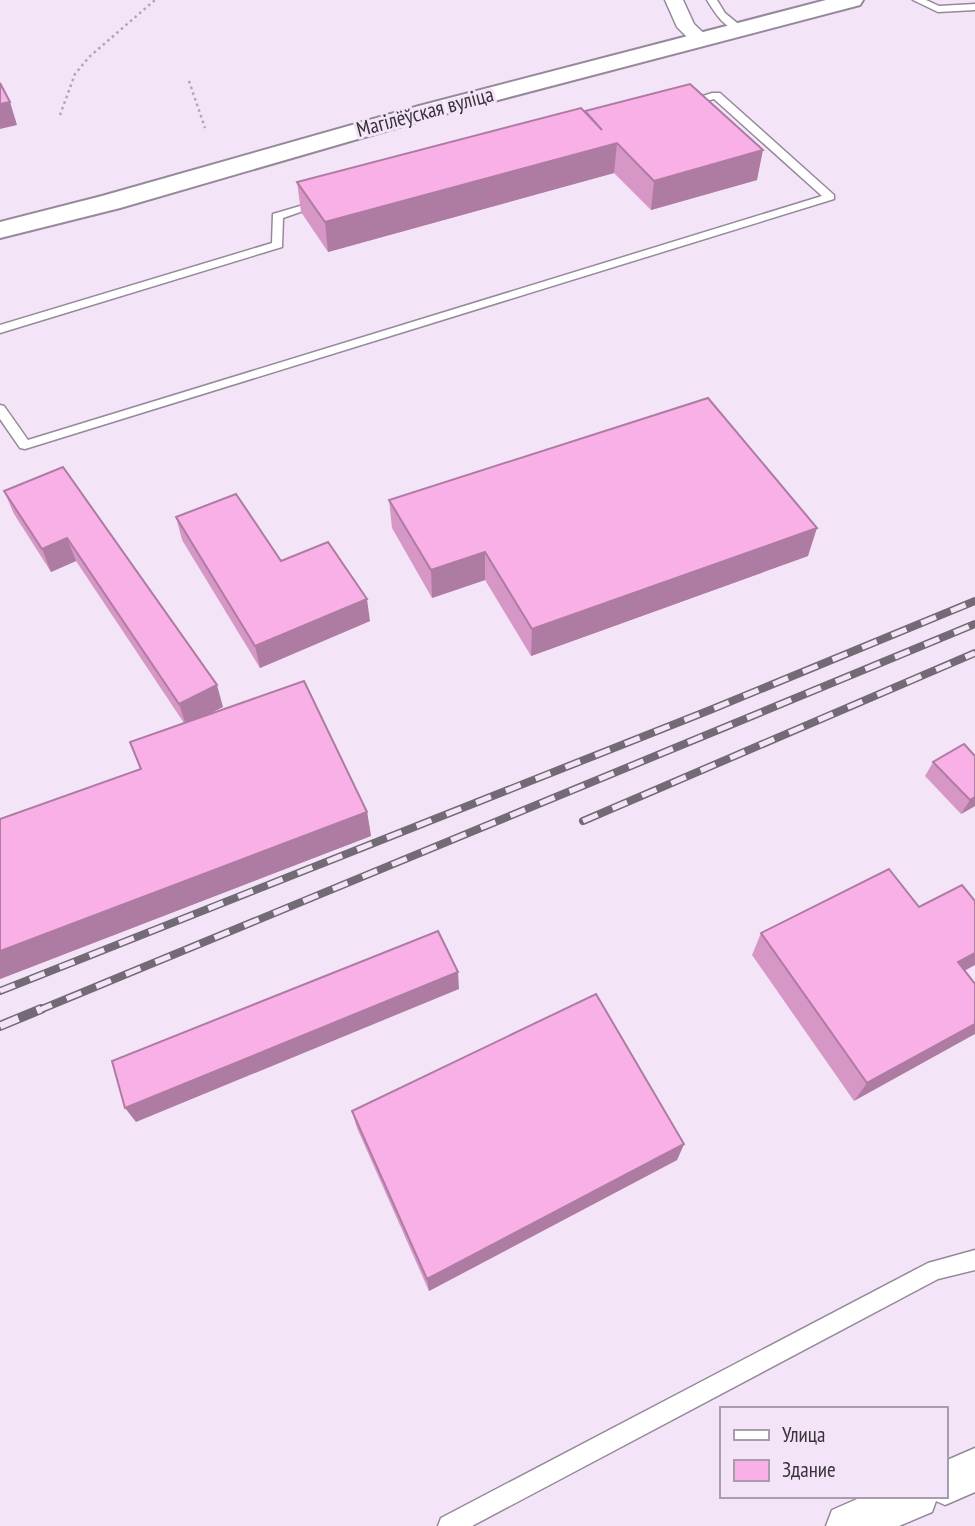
<svg xmlns="http://www.w3.org/2000/svg" width="975" height="1526" font-family="'PT Sans Narrow',sans-serif">
	<style>
		.lines { fill: none; stroke-linecap: round; stroke-linejoin: round }
		.lane-casing { stroke: #95899a; stroke-width: 3 }
		.street-casing { stroke: #95899a; stroke-width: 3 }
		.secondary-casing { stroke: #95899a; stroke-width: 4 }
		.path { stroke: #b0a6b4; stroke-width: 2.5; stroke-dasharray: 2.5 3.5; stroke-linecap: butt }
		.lane { fill: #fff; fill-rule: evenodd }
		.street { fill: #fff; fill-rule: evenodd }
		.secondary { fill: #fff; fill-rule: evenodd }
		.rail-far1-casing { stroke: #726a74; stroke-width: 8 }
		.rail-casing { stroke: #726a74; stroke-width: 10 }
		.rail-far1 { stroke: #f3e5f7; stroke-width: 5; stroke-dasharray: 16; stroke-linecap: butt }
		.rail { stroke: #f3e5f7; stroke-width: 7; stroke-dasharray: 20; stroke-linecap: butt }
		.wall { fill: #d697c7 }
		.shaded-wall { fill: #ae7ba2 }
		.building { fill: #f9b0e7; stroke: #ae7ba2; stroke-width: 2 }
		.labels { text-anchor: middle; stroke-width: 6; stroke-linejoin: round; paint-order: stroke }
		.far-street-label { font-size: 21px; fill: #38333a; stroke: #f3e5f7 }
	</style>
	<rect width="100%" height="100%" fill="#f3e5f7"/>
	<g class="lines">
		<g class="lane-casing">
			<g id="lane">
				<path d="M707,0H717L725,13L742,27V31C726,31 715,13 707,0Z"/>
				<polygon points="913,0 926,0 939,6 975,4 975,10 938,12"/>
				<polygon points="712,93 720,93 834,195 834,199 25,449 20,448 0,419 0,405 4,406 28,440 822,196 714,99 687,106 682,103"/>
				<polygon points="317,201 326,203 283,218 282,247 0,333 0,325 272,243 273,214"/>
				<polygon points="975,1250 975,1270 938,1279 472,1526 438,1526 441,1518 928,1263"/>
			</g>
		</g>
		<g class="street-casing">
			<g id="street">
				<polygon points="665,0 683,0 694,24 710,39 707,43 693,43 677,27"/>
				<polygon points="975,1448 975,1492 945,1505 936,1501 932,1512 899,1526 826,1526 832,1510 864,1496 945,1496 945,1461"/>
			</g>
		</g>
		<g class="secondary-casing">
			<polygon id="secondary" points="826,0 863,0 860,5 437,116 120,208 0,238 0,222 102,196 419,106"/>
		</g>
		<g class="path">
			<polyline points="189,81 205,128"/>
			<polyline points="60,115 75,74 89,57 155,0"/>
		</g>
		<use href="#lane" class="lane"/>
		<use href="#street" class="street"/>
		<use href="#secondary" class="secondary"/>
		<g class="rail-far1-casing">
			<g id="rail-far1">
				<polyline points="583,821 975,653"/>
				<polyline points="0,991 710,710 975,601"/>
				<polyline points="37,1011 975,624"/>
			</g>
		</g>
		<g class="rail-casing">
			<polyline id="rail" points="0,1026 41,1009"/>
		</g>
		<use href="#rail-far1" class="rail-far1"/>
		<use href="#rail" class="rail"/>
	</g>
	<g class="wall">
		<polygon points="585,111 757,180 651,210 614,173 328,252 301,212 297,182 585,113"/>
		<polygon points="63,467 223,707 207,715 367,812 371,836 0,979 0,819 141,769 184,723 76,561 51,572 14,514 4,491"/>
		<polygon points="389,500 808,556 531,656 485,580 432,598 392,528"/>
		<polygon points="176,517 281,561 370,621 260,668 182,540"/>
		<polygon points="933,762 975,806 961,814 925,776"/>
		<polygon points="919,907 965,971 854,1101 752,955 761,933"/>
		<polygon points="352,1111 684,1144 677,1160 429,1291 357,1128"/>
	</g>
	<g class="shaded-wall">
		<polygon points="10,102 17,125 0,129 0,104"/>
		<polygon points="617,143 614,173 328,252 325,222"/>
		<polygon points="763,150 757,180 651,210 654,181"/>
		<polygon points="817,528 808,556 531,656 532,629"/>
		<polygon points="67,538 76,561 51,572 42,549"/>
		<polygon points="485,552 485,580 432,598 431,570"/>
		<polygon points="367,599 370,621 260,668 255,646"/>
		<polygon points="217,685 223,707 186,725 179,704"/>
		<polygon points="975,797 975,806 961,814 970,800"/>
		<polygon points="367,812 371,836 0,979 0,951"/>
		<polygon points="975,953 975,965 942,983 958,962"/>
		<polygon points="458,972 459,989 136,1122 125,1108"/>
		<polygon points="975,1024 975,1034 854,1101 867,1083"/>
		<polygon points="684,1144 677,1160 429,1291 427,1279"/>
	</g>
	<g class="building">
		<polygon points="0,83 10,102 0,104"/>
		<polygon points="690,84 763,150 654,181 617,143 325,222 297,182 581,108 602,130 585,111"/>
		<polygon points="708,398 817,528 532,629 485,552 431,570 389,500"/>
		<polygon points="63,467 217,685 179,704 67,538 42,549 4,491"/>
		<polygon points="236,494 281,561 328,542 367,599 255,646 176,517"/>
		<polygon points="304,681 367,812 0,951 0,819 141,769 130,742"/>
		<polygon points="964,744 975,756 975,797 970,800 933,762"/>
		<polygon points="889,869 919,907 962,885 975,901 975,953 958,962 975,984 975,1024 867,1083 761,933"/>
		<polygon points="438,931 458,972 125,1108 112,1061"/>
		<polygon points="596,994 684,1144 427,1279 352,1111"/>
	</g>
	<g class="labels">
		<g class="far-street-label">
			<text transform="translate(425 112) rotate(-15)" y="7">Магілёўская вуліца</text>
		</g>
	</g>
	<rect x="720" y="1407" width="228" height="91" fill="#f3e5f7" stroke="#a89eab" stroke-width="2"/>
	<rect x="734" y="1430" width="35" height="10" fill="#ffffff" stroke="#a89eab" stroke-width="2"/>
	<text x="782" y="1442" font-size="21" fill="#38333a">Улица</text>
	<rect x="734" y="1460" width="35" height="21" fill="#f9b0e7" stroke="#a89eab" stroke-width="2"/>
	<text x="782" y="1477" font-size="21" fill="#38333a">Здание</text>
</svg>
